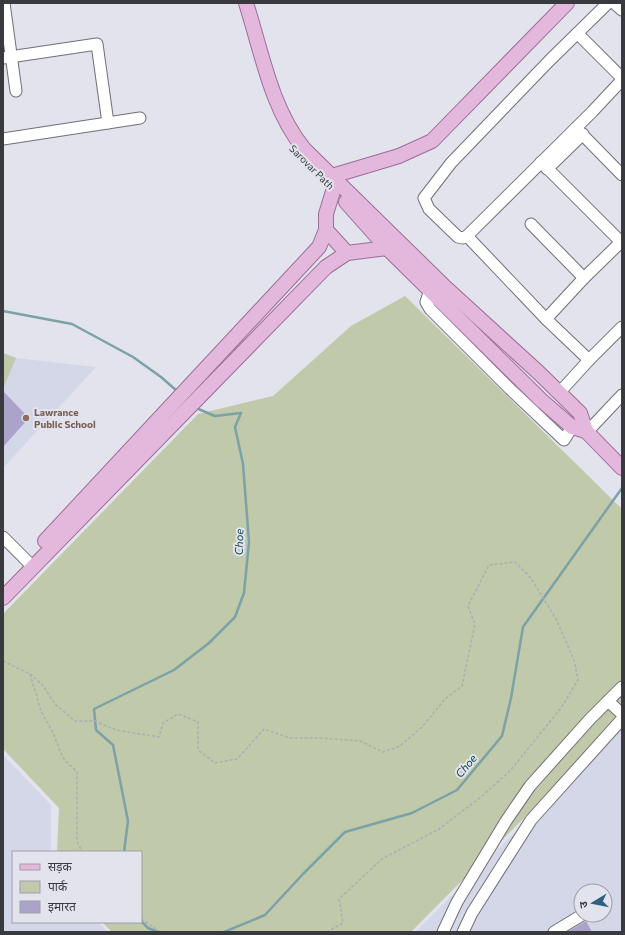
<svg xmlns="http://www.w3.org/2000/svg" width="625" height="935" font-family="Commissioner,'Noto Sans Devanagari',sans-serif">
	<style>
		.built { fill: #d4d7e8; fill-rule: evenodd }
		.park { fill: #c0c9a9 }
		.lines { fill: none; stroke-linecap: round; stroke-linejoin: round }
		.stream { stroke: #7ba2a7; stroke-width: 2.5 }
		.building { fill: #aca3cb }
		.minor-casing { stroke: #6f7078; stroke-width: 13 }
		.major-casing { stroke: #9c6d96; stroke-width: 16 }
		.path { stroke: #acadb5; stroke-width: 1.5; stroke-dasharray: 3 2; stroke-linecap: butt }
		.minor { stroke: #fff; stroke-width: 11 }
		.major { stroke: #e4b8dd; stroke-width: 14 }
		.education-dot { fill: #8d6e63; stroke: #e2e3ed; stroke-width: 1.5 }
		.labels { text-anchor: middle; stroke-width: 4; stroke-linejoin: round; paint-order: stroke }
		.street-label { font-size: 10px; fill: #393a3d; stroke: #e2e3ed }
		.education-label { font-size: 10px; font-weight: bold; fill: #785e54; stroke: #e2e3ed; text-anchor: start }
		.water-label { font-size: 11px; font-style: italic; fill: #12464a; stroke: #e2e3ed }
	</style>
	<rect width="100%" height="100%" fill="#e2e3ed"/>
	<g class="built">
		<polygon points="3,353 16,358 96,367 3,468"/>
		<path d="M622,725V932H415ZM581,891H605V915H581Z"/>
		<polygon points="3,755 51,805 51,852 13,852 13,922 98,922 108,932 3,932"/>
	</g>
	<g class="park">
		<polygon points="405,296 622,509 622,719 411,932 112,932 102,922 141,922 141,852 57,852 59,808 3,749 3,614 198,414 273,396 351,326"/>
		<polygon points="3,353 16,358 3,389"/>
	</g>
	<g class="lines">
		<g class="stream">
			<polyline points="3,311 72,324 133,357 161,377 177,391"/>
			<polyline points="124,852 128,821 113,745 96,730 94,709 174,670 209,643 235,617 244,593 249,542 243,464 235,427 241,413 215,416 196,408"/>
			<polyline points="141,921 148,928 158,932"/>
			<polyline points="224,932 265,915 303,874 345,832 412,813 457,790 502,736 511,698 523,627 622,488"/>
		</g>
	</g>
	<g class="building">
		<polygon points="3,391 29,418 3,447"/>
		<polygon points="586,921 592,932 567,932"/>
	</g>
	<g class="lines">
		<g class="minor-casing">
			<g id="minor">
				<polyline points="4,3 16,91"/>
				<polyline points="608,3 549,61 451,163 424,198 429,209 458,237 463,238 467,236 592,112 622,80"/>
				<polyline points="614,3 622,10"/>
				<polyline points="578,34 622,78"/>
				<polyline points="3,58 97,44 108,123"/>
				<polyline points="576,128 622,175"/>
				<polyline points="3,139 140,118"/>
				<polyline points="541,162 621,242"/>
				<polyline points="547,169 583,134"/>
				<polyline points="531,224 584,278"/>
				<polyline points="467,236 546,319 589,360"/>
				<polyline points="430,290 426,302 430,309 510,389 564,440 572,427"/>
				<polyline points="546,319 584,278 622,241"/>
				<polyline points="559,393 589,360 622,327"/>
				<polyline points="587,432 622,395"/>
				<polyline points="3,537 33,567"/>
				<polyline points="608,701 622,714"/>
				<polyline points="443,932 457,902 506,821 530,786 590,719 622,687"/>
				<polyline points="463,932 472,913 531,820 622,719"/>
				<polyline points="554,932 582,915"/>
			</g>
		</g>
		<g class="major-casing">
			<g id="major">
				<path d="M246,3C262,53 271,108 304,149L446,288L538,372L580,413L586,431L622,468"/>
				<polyline points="332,176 399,156 432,141 567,3"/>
				<polyline points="346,202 387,248 541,400 572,427 586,431"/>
				<polyline points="326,230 347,253"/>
				<polyline points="45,541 319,247 326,230 326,214 334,188"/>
				<polyline points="3,598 326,267 347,253 387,248"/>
			</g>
		</g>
		<g class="path">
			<polyline points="3,661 30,674 42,684 55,704 75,721 95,721 116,730 159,737 163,723 178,714 198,722 198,750 215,763 237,759 264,729 290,738 320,738 360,741 383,752 400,746 422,727 445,699 462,686 475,624 468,606 489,565 515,562 531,578 556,619 574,660 578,680 561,708 510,771 481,797 439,829 382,859 339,899 343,923 327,932"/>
			<polyline points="30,674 41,711 53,733 63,758 77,772 77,841 82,852"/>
			<polyline points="141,919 161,932"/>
		</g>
		<use href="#minor" class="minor"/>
		<use href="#major" class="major"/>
	</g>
	<circle class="education-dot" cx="26" cy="418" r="4"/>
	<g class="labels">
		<g class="street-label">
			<text transform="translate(312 167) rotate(45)" y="4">Sarovar Path</text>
		</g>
		<g class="education-label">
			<text x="34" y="416">Lawrance<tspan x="34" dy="12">Public School</tspan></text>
		</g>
		<g class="water-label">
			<text transform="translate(239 542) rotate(-89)" y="4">Choe</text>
			<text transform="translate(466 766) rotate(-50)" y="4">Choe</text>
		</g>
	</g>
	<rect width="625" height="935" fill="none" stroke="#393a3d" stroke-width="8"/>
	<rect x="12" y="851" width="130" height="72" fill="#e2e3ed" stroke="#9e9fa7"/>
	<rect x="20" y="864" width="20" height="6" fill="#e4b8dd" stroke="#9e9fa7"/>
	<text x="48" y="871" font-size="12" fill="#393a3d">सड़क</text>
	<rect x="20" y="881" width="20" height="12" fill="#c0c9a9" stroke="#9e9fa7"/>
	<text x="48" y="891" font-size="12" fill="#393a3d">पार्क</text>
	<rect x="20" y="901" width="20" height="12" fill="#aca3cb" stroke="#9e9fa7"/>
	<text x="48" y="911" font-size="12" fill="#393a3d">इमारत</text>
	<g transform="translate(593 903) rotate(260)"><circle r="19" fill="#e2e3ed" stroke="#9e9fa7"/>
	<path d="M0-3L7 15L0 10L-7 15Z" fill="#2f607e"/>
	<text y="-6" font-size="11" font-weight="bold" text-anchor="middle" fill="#393a3d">उ</text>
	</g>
</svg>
